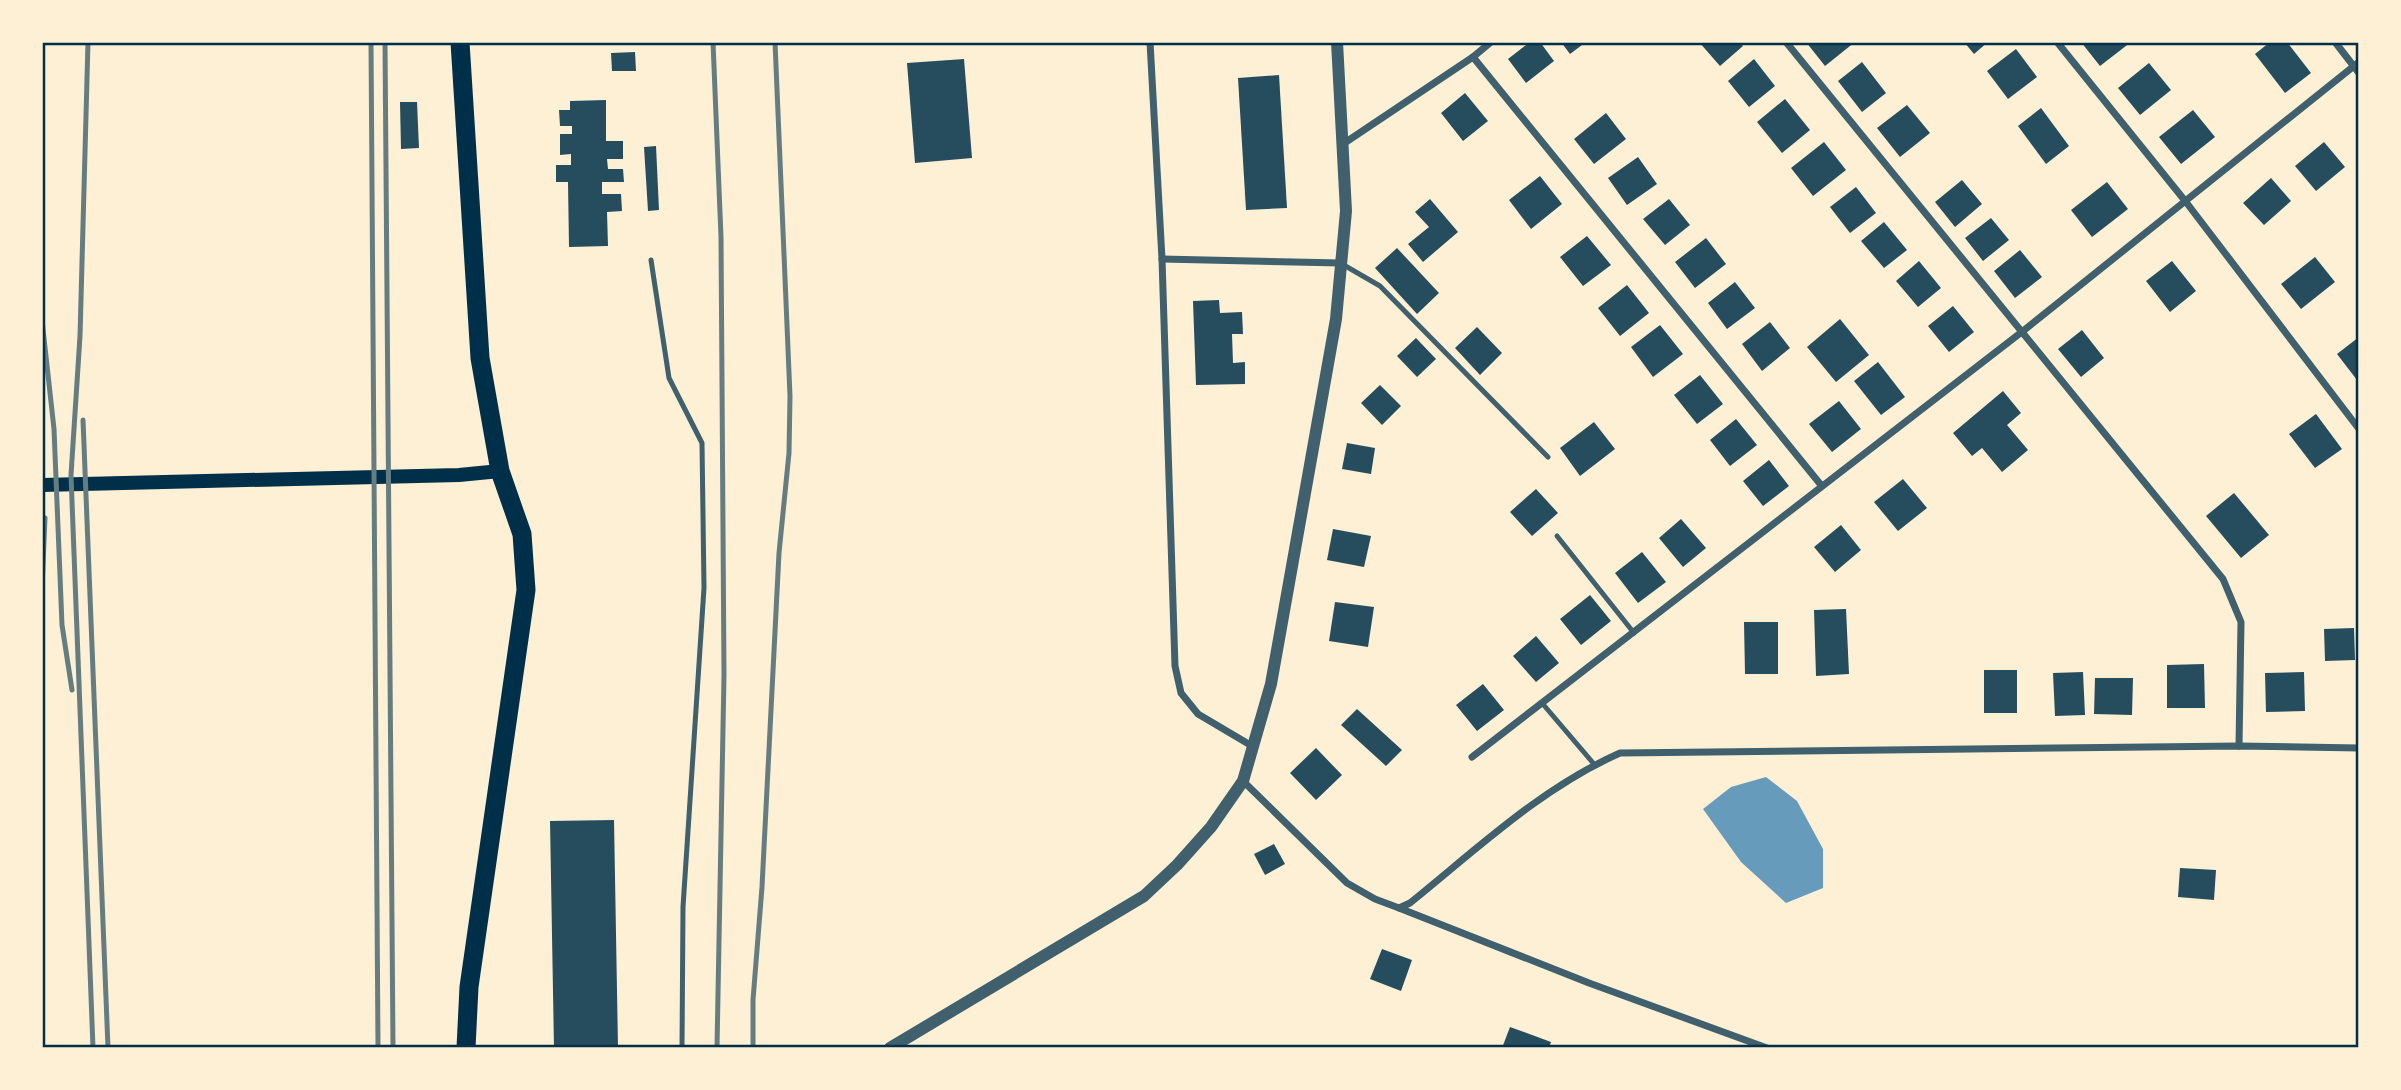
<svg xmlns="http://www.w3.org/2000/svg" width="2401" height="1090" font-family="Manrope,sans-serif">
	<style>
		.water { fill: #669bbc }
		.building { fill: #264d5e }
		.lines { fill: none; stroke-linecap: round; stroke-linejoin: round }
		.service { stroke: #3f606c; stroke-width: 5 }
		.minor { stroke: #3f606c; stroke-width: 7 }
		.tertiary { stroke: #3f606c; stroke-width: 12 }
		.secondary { stroke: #003049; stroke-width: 14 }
		.trunk { stroke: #003049; stroke-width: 19 }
		.rail { stroke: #657d81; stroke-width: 5 }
		.neatline { fill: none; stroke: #003049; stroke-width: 2.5 }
	</style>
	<rect width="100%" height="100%" fill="#fdf0d5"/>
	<polygon class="water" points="1766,777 1797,801 1823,849 1823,888 1786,903 1741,862 1703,809 1731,787"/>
	<g class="building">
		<polygon points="1530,42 1540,42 1554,61 1526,83 1508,59"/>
		<polygon points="1561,42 1586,42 1570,54"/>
		<polygon points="1699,42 1739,42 1743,46 1720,66"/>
		<polygon points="1806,42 1855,42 1825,66"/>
		<polygon points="1964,42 1988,42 1974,54"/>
		<polygon points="2081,42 2131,42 2100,66"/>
		<polygon points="2270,42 2287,42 2311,73 2285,93 2255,54"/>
		<polygon points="2016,49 2037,77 2008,99 1987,71"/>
		<polygon points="635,52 636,71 612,71 611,53"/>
		<polygon points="964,59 972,158 915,163 907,63"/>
		<polygon points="1754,59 1775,86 1749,107 1728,81"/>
		<polygon points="1862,62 1886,93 1862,112 1838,81"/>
		<polygon points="2149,63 2171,90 2140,115 2118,88"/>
		<polygon points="1279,75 1287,208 1246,210 1238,78"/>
		<polygon points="1465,93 1488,121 1463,141 1441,113"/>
		<polygon points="1785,99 1810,130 1782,153 1757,122"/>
		<polygon points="606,100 606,141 623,141 623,159 607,159 608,169 623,169 624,182 602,182 602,194 621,194 622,211 607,212 608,246 569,247 568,182 556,182 556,165 571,165 571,154 560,155 560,134 572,134 572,126 560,126 559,110 570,110 570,101"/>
		<polygon points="400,102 417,102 419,148 401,149"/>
		<polygon points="1907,105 1930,133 1900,157 1877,128"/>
		<polygon points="2041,108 2069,146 2046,164 2018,126"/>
		<polygon points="2193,110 2215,137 2181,164 2159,137"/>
		<polygon points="1606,113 1626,139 1594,164 1574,139"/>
		<polygon points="1824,142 1846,170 1813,196 1791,168"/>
		<polygon points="2324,142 2345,167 2316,191 2295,166"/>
		<polygon points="656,146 659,210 648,211 644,147"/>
		<polygon points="1638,157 1657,184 1627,205 1608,178"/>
		<polygon points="1540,176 1562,204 1531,229 1509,200"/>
		<polygon points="2271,178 2291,201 2264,225 2243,203"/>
		<polygon points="1962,180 1982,204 1955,227 1935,202"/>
		<polygon points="2107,182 2128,209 2092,237 2071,210"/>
		<polygon points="1856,187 1876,213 1850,233 1830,207"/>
		<polygon points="1430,199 1458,232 1423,262 1408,244 1429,227 1415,212"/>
		<polygon points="1669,199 1690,225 1665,245 1643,219"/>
		<polygon points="1991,218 2009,240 1983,261 1965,238"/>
		<polygon points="1884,222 1907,250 1884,268 1861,241"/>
		<polygon points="1587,236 1611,265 1583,286 1560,257"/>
		<polygon points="1706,238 1726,264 1695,288 1675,262"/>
		<polygon points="1397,248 1439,293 1417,314 1375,268"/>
		<polygon points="2020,250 2042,277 2015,298 1994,271"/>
		<polygon points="2315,257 2335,282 2301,309 2281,284"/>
		<polygon points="1919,261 1941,288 1918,307 1896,281"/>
		<polygon points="2172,261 2196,291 2170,312 2146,281"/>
		<polygon points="1735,282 1755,308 1727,329 1708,303"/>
		<polygon points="1627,285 1649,313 1620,336 1598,308"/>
		<polygon points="1219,300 1220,313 1242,312 1243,334 1232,334 1233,363 1245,362 1245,384 1196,385 1193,301"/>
		<polygon points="1953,306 1974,332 1949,352 1928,326"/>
		<polygon points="1840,319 1869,355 1836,382 1807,347"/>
		<polygon points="1770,322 1790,348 1762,371 1742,344"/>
		<polygon points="1660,325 1683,354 1653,377 1631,347"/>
		<polygon points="1477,327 1502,353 1480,375 1455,348"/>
		<polygon points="2082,330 2104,358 2081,377 2058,349"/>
		<polygon points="2359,337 2359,378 2357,380 2337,354"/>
		<polygon points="1416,338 1436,359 1417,377 1397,356"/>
		<polygon points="1878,362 1905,397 1881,415 1854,381"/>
		<polygon points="1700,375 1723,404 1697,424 1674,395"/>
		<polygon points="1380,385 1401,406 1382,425 1361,403"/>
		<polygon points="2003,391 2021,413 2007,425 2028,450 2002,472 1982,448 1972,456 1953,433"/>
		<polygon points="1839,401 1861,429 1832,452 1809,424"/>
		<polygon points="2316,414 2342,449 2315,468 2289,434"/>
		<polygon points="1736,419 1757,445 1730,466 1710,440"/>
		<polygon points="1594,422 1615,449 1580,476 1560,448"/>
		<polygon points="1347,443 1375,448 1371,474 1342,469"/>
		<polygon points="1769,460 1789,486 1763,506 1743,481"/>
		<polygon points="1903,479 1927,508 1898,531 1874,502"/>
		<polygon points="1536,489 1558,513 1532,536 1510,512"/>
		<polygon points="2234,493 2269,535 2241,558 2206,516"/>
		<polygon points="1681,519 1706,548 1683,567 1659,538"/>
		<polygon points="1841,525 1861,550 1835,572 1814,547"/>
		<polygon points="1333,529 1371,536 1364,567 1327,560"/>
		<polygon points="2357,532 2359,532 2359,565 2356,565"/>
		<polygon points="1642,552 1666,582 1638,603 1615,573"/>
		<polygon points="1590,595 1611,621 1581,645 1560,619"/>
		<polygon points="1335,602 1374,607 1368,647 1329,641"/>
		<polygon points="1846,609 1849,674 1816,676 1814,610"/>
		<polygon points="1744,622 1778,622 1778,674 1745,674"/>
		<polygon points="2354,628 2355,660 2325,661 2324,629"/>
		<polygon points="1536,636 1559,663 1536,682 1513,656"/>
		<polygon points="2204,664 2205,708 2167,708 2167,665"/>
		<rect x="1984" y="670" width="33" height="43"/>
		<polygon points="2083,672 2085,715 2055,716 2053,673"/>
		<polygon points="2304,672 2305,711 2266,712 2265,673"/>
		<polygon points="2095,678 2133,678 2132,715 2094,714"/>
		<polygon points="1483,684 1504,710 1477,731 1456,705"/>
		<polygon points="1357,709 1402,750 1386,766 1341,725"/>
		<polygon points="1316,748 1342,775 1316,800 1290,773"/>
		<polygon points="614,820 618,1048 554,1048 550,821"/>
		<polygon points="1274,844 1285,864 1265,875 1254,854"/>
		<polygon points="2180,868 2216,870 2214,900 2178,897"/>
		<polygon points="1382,949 1412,960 1401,991 1370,979"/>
		<polygon points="1510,1027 1551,1042 1549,1048 1502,1048"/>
	</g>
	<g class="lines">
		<g class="service">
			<polyline points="651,260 669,378 702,443 704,588 683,907 682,1048"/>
			<polyline points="1342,264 1380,286 1548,457"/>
			<polyline points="1557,536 1634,633"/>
			<polyline points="1542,703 1594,764"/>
		</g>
		<g class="minor">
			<polyline points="1150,42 1162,259 1175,666 1181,693 1198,714 1252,746"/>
			<polyline points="1786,42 2223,579 2241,622 2239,746"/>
			<polyline points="2057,42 2186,202 2359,429"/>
			<polyline points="2335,42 2359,73"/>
			<polyline points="1473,57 1821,485"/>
			<polyline points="1343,144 1473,57 1491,42"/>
			<polyline points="1162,259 1341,263"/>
			<polyline points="1472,757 2023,331 2359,62"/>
			<path d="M1243,781L1347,883L1375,899L1399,908L1410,903C1477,849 1541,788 1620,753L2239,746L2359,748"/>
			<polyline points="1399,908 1589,983 1767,1048"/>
		</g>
		<polyline class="tertiary" points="890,1048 1144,896 1177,865 1211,827 1243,781 1271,684 1336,319 1346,211 1337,42"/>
		<polyline class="secondary" points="42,485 459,475 500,471"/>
		<polyline class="trunk" points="460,42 480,358 500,471 522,534 526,590 469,987 466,1048"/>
		<g class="rail">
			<polyline points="88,42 80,336 71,475 93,1048"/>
			<polyline points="371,42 378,1048"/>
			<polyline points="385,42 393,1048"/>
			<polyline points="713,42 721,237 724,675 717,1048"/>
			<polyline points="42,320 54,429 62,625 72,690"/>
			<polyline points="83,420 108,1048"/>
			<polyline points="42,589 45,518"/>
			<polyline points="753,1048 753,1000 762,887 779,553 789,453 790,396 775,42"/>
		</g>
	</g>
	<rect width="2401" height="1090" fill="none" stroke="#fdf0d5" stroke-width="88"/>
	<rect x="44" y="44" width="2313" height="1002" class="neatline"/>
</svg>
